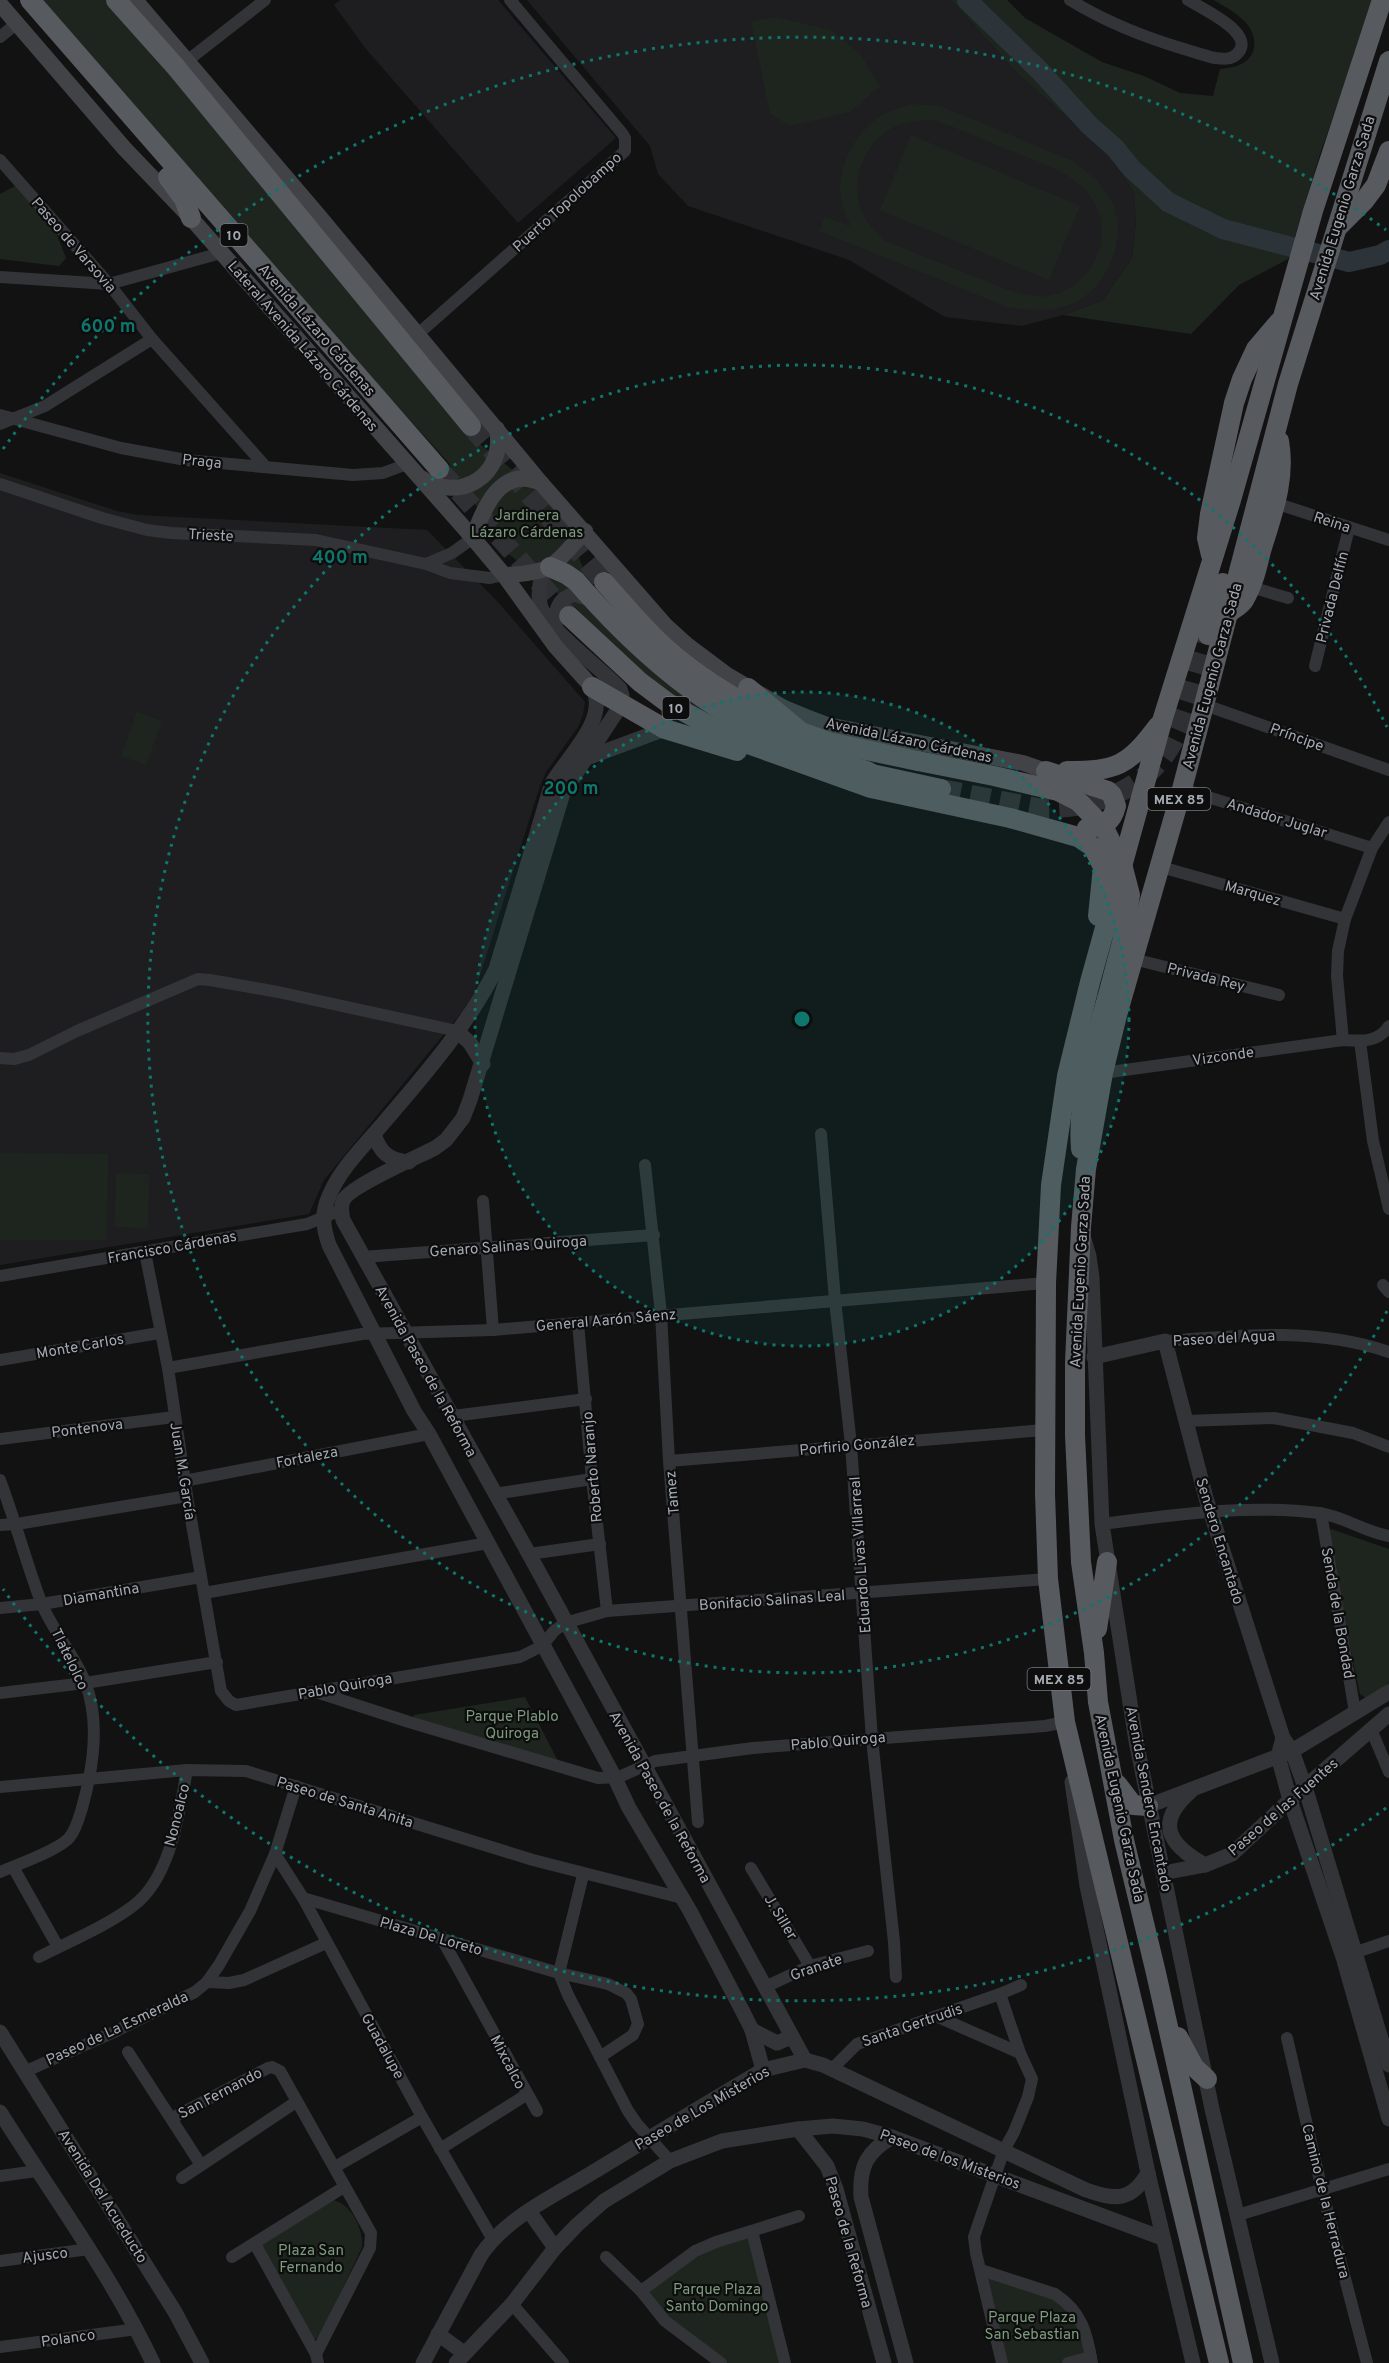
<svg xmlns="http://www.w3.org/2000/svg" width="1389" height="2363" font-family="Overpass,sans-serif">
	<style>
		.built { fill: #1e1e20 }
		.green { fill: #1e251f; fill-rule: evenodd }
		.lines { fill: none; stroke-linecap: round; stroke-linejoin: round }
		.river { stroke: #2c343a; stroke-width: 20 }
		.trunk-tunnel { stroke: #2f3033; stroke-width: 20; stroke-dasharray: 20 10; stroke-linecap: butt }
		.minor { stroke: #333437; stroke-width: 12 }
		.tertiary { stroke: #333437; stroke-width: 15 }
		.secondary { stroke: #414347; stroke-width: 16 }
		.trunk { stroke: #575a5f; stroke-width: 20 }
		.trunk-bridge { stroke: #575a5f; stroke-width: 20 }
		.ring { fill: none; stroke: #0f766e; stroke-width: 3; stroke-dasharray: 3 6 }
		.labels { text-anchor: middle; stroke-width: 4.5; stroke-linejoin: round; paint-order: stroke }
		.shield { fill: #0d0d0e; stroke: #777a81; stroke-width: 1.5 }
		.shield-label { font-size: 14px; font-weight: bold; fill: #a4a9b2 }
		.street-label { font-size: 15px; fill: #a4a9b2; stroke: #0d0d0e }
		.park-label { font-size: 15px; fill: #7d9b7d; stroke: #0d0d0e }
		.centre { fill: #0f766e; stroke: #0d0d0e; stroke-width: 3 }
		.ring-label { font-size: 18px; text-anchor: middle; font-weight: bold; fill: #0f766e; stroke: #0d0d0e; stroke-width: 4.5; stroke-linejoin: round; paint-order: stroke }
	</style>
	<rect width="100%" height="100%" fill="#121213"/>
	<g class="built">
		<polygon points="340,0 498,0 616,138 518,223 366,49 334,5"/>
		<polygon points="527,0 951,0 1017,73 1107,153 1134,192 1136,222 1132,258 1102,301 1063,315 1022,326 945,317 849,260 688,206 658,174 650,146"/>
		<polygon points="0,473 117,511 138,515 427,530 496,600 585,702 583,715 578,727 546,772 540,786 475,991 462,1012 324,1180 309,1214 0,1265"/>
	</g>
	<g class="green">
		<polygon points="30,0 116,0 175,66 472,438 555,503 595,595 726,725 694,708 644,676 600,635 577,609 505,551 448,462"/>
		<path d="M951,0H1007L1025,18L1102,62L1144,76L1180,93L1213,96L1220,69C1226,68 1233,68 1239,65C1260,57 1258,32 1242,19C1234,11 1223,6 1214,0H1375L1320,154L1288,259L1239,285L1191,334L1063,315L1102,301L1132,258L1136,222L1134,192L1107,153L1017,73Z"/>
		<polygon points="775,17 831,30 861,55 880,86 850,112 789,126 770,113 751,22"/>
		<path d="M912,104L940,106L1073,161C1086,171 1097,180 1107,193C1131,228 1112,283 1076,302C1054,313 1030,310 1007,307L819,231L825,217L850,226C846,215 841,202 840,190C840,160 859,127 886,113C894,109 904,107 912,104ZM935,120C959,129 983,139 1007,149C1047,165 1102,180 1102,232C1102,245 1097,260 1089,270C1076,287 1057,299 1034,296C1013,294 994,284 974,276C944,265 915,253 885,241C877,233 869,226 864,216C848,185 862,142 894,127C907,121 921,120 935,120Z"/>
		<polygon points="911,135 1080,206 1049,280 880,210"/>
		<polygon points="15,186 55,230 66,258 59,266 0,259 0,194"/>
		<polygon points="137,712 162,721 146,765 121,756"/>
		<polygon points="0,1153 108,1154 107,1240 0,1240"/>
		<polygon points="116,1173 149,1174 148,1228 115,1227"/>
		<polygon points="1331,1529 1389,1549 1389,1685 1367,1699 1360,1694 1327,1536"/>
		<polygon points="525,1697 560,1765 412,1720 414,1715"/>
		<path d="M333,2200C351,2203 364,2231 362,2247L322,2332L316,2339H312L257,2244Z"/>
		<polygon points="752,2231 785,2363 721,2363 708,2355 641,2291 679,2262"/>
		<polygon points="981,2270 1066,2301 1091,2357 1068,2363 1002,2363"/>
	</g>
	<g class="lines">
		<polyline class="river" points="967,0 1040,71 1089,125 1115,148 1131,168 1168,202 1223,229 1349,262 1380,255 1389,250"/>
		<g class="trunk-tunnel">
			<polyline points="471,426 604,582"/>
			<polyline points="439,469 569,616"/>
			<path d="M941,789L1038,808C1093,811 1152,788 1176,736C1190,704 1198,668 1208,635"/>
		</g>
		<g class="minor">
			<path d="M1070,0C1106,22 1143,37 1184,49C1194,52 1205,56 1215,58C1223,59 1231,60 1237,54C1258,34 1201,8 1188,0"/>
			<polyline points="0,37 17,23"/>
			<polyline points="187,61 265,0"/>
			<polyline points="0,160 109,284 152,339 265,466"/>
			<polyline points="0,277 109,284 221,253"/>
			<polyline points="418,334 625,151 625,138 622,133 510,0"/>
			<polyline points="0,415 121,448 186,460 353,475 383,473 407,464"/>
			<polyline points="0,424 45,406 152,339"/>
			<polyline points="0,484 102,518 147,530 171,533 316,540 426,564 450,573 490,578 504,575"/>
			<polyline points="1275,503 1389,540"/>
			<polyline points="426,564 452,553 473,538"/>
			<polyline points="1251,587 1288,598"/>
			<polyline points="1315,666 1349,528"/>
			<polyline points="1205,705 1389,770"/>
			<polyline points="1182,789 1372,848"/>
			<polyline points="1161,867 1345,919"/>
			<polyline points="1133,959 1279,995"/>
			<polyline points="1343,1040 1337,976 1338,951 1345,919 1372,848 1389,822"/>
			<polyline points="1360,1041 1373,1141 1389,1209"/>
			<polyline points="0,1058 14,1059 29,1055 77,1031 198,979 210,980 278,992 457,1031"/>
			<path d="M1103,1073L1343,1040C1361,1041 1378,1043 1389,1026"/>
			<polyline points="821,1134 835,1300 851,1445 872,1739 894,1942 896,1977"/>
			<polyline points="645,1165 661,1314 669,1461 698,1822"/>
			<polyline points="483,1201 493,1330"/>
			<polyline points="145,1252 168,1368 187,1496 221,1691 229,1701 236,1705 520,1657 542,1646 554,1631 565,1623 607,1611 1048,1579"/>
			<polyline points="363,1257 654,1235"/>
			<polyline points="0,1276 307,1224 341,1210"/>
			<polyline points="1383,1285 1389,1292"/>
			<polyline points="578,1323 592,1479 607,1611"/>
			<path d="M1165,1341C1239,1335 1317,1327 1389,1352"/>
			<polyline points="0,1360 159,1333"/>
			<polyline points="168,1368 362,1334 493,1330 1046,1283"/>
			<polyline points="453,1416 586,1399"/>
			<polyline points="1185,1421 1274,1418 1353,1433 1389,1447"/>
			<polyline points="0,1439 174,1417"/>
			<polyline points="669,1461 1044,1430"/>
			<path d="M0,1480C15,1520 26,1562 41,1602C52,1630 74,1654 85,1682C101,1722 93,1769 82,1808C79,1818 76,1830 69,1838C59,1850 16,1865 0,1872"/>
			<polyline points="184,1481 429,1434"/>
			<polyline points="494,1494 592,1479"/>
			<polyline points="1321,1513 1355,1712"/>
			<path d="M1102,1524C1174,1515 1246,1504 1319,1513C1343,1516 1365,1532 1389,1536"/>
			<polyline points="0,1525 17,1524 187,1496"/>
			<polyline points="529,1554 600,1544"/>
			<polyline points="204,1593 488,1543"/>
			<polyline points="0,1608 42,1604 201,1577"/>
			<polyline points="316,1692 409,1722 598,1778 619,1777 655,1761 753,1748 1045,1726 1065,1722"/>
			<polyline points="0,1693 85,1683 217,1662"/>
			<polyline points="1371,1729 1389,1772"/>
			<polyline points="0,1787 187,1770 246,1771 533,1860 682,1898"/>
			<polyline points="275,1854 303,1898 422,2117 492,2238"/>
			<polyline points="13,1867 58,1947"/>
			<polyline points="751,1868 810,1966"/>
			<polyline points="583,1875 559,1973 568,1995 628,2111 637,2124 670,2161"/>
			<polyline points="303,1898 559,1973 608,1984 626,1993 631,1999 638,2024 633,2035 600,2057"/>
			<polyline points="442,1939 537,2111"/>
			<polyline points="1348,1955 1389,1941"/>
			<path d="M39,1957C70,1941 105,1927 133,1906C171,1878 179,1813 187,1770"/>
			<polyline points="207,1982 229,1983 244,1980 326,1943"/>
			<polyline points="765,1987 810,1966 868,1951"/>
			<polyline points="1000,1994 1021,1985"/>
			<polyline points="938,2017 1020,2053"/>
			<polyline points="1287,2038 1322,2190 1367,2363"/>
			<polyline points="128,2052 201,2165"/>
			<polyline points="832,2069 857,2044 1000,1994 1020,2053 1032,2079 1028,2097 1014,2132 1004,2150 980,2219 974,2237 976,2253 1002,2363"/>
			<polyline points="24,2072 114,2032 195,1992 207,1982 219,1965 250,1911 275,1854 296,1786"/>
			<polyline points="172,2118 268,2068 272,2067 280,2071 371,2233 370,2248 316,2354"/>
			<polyline points="440,2149 526,2095"/>
			<polyline points="335,2167 422,2117"/>
			<polyline points="0,2176 37,2171"/>
			<polyline points="182,2178 296,2102"/>
			<polyline points="1238,2215 1389,2169"/>
			<polyline points="752,2231 785,2363"/>
			<polyline points="255,2244 316,2354 318,2363"/>
			<polyline points="232,2257 344,2187"/>
			<polyline points="606,2257 641,2291 665,2321 721,2363"/>
			<polyline points="0,2261 89,2249"/>
			<path d="M981,2270L1055,2294C1082,2312 1087,2333 1092,2363"/>
			<polyline points="641,2291 695,2251 716,2242 799,2216"/>
			<polyline points="512,2304 563,2363"/>
			<polyline points="0,2347 137,2329"/>
			<polyline points="1068,2363 1091,2357"/>
		</g>
		<g class="tertiary">
			<path d="M542,571C541,581 537,594 540,604C545,629 602,668 620,689L622,695L621,705L563,793L470,1100L463,1118L446,1140L435,1148C418,1157 348,1187 343,1201C340,1207 342,1214 343,1220L529,1554L805,2060"/>
			<path d="M555,627C556,611 557,599 574,594L593,600"/>
			<path d="M592,687C610,718 568,756 552,783L496,969C468,1025 426,1073 386,1120C366,1144 341,1167 329,1196C321,1214 323,1227 329,1245L414,1411L429,1434L614,1776L629,1808L690,1911L743,2012L752,2030L763,2070"/>
			<polyline points="584,759 665,729"/>
			<polyline points="457,1031 470,1043 483,1064"/>
			<path d="M374,1134C380,1153 389,1160 409,1162"/>
			<polyline points="1084,1239 1089,1256 1092,1278 1102,1524 1136,1741 1212,2109 1272,2363"/>
			<polyline points="1094,1357 1165,1341 1206,1498 1283,1738 1292,1751 1305,1787 1389,2065"/>
			<polyline points="1283,1738 1278,1756 1290,1800 1343,1957 1389,2119"/>
			<polyline points="1072,1782 1087,1886 1148,2173 1193,2363"/>
			<path d="M1191,1791C1154,1823 1169,1845 1205,1865"/>
			<polyline points="1148,1806 1292,1751 1389,1692"/>
			<polyline points="1163,1873 1205,1865 1232,1854 1290,1800 1389,1714"/>
			<polyline points="752,2030 777,2043 791,2037"/>
			<polyline points="0,2032 175,2312 202,2363"/>
			<path d="M0,2112C52,2195 111,2274 153,2363"/>
			<polyline points="798,2129 827,2166 836,2189 884,2363"/>
			<path d="M892,2137C867,2152 859,2166 861,2197L906,2363"/>
			<polyline points="529,2211 555,2248"/>
			<polyline points="438,2334 464,2353"/>
			<path d="M423,2363L481,2255C506,2218 552,2197 590,2174C648,2139 705,2104 763,2070L805,2060L823,2065L1086,2190C1115,2200 1131,2202 1148,2173"/>
			<polyline points="456,2363 512,2304 555,2248 577,2225 604,2201 670,2161 722,2141 798,2129 833,2126 863,2129 892,2137 1162,2238"/>
		</g>
		<g class="secondary">
			<polyline points="135,0 318,215 541,483 666,626 687,645 727,675 784,708 806,717 827,725 1023,763 1046,771"/>
			<polyline points="0,4 124,148 191,218 473,538 504,575 556,647 592,687"/>
			<path d="M421,478C460,504 506,475 497,429"/>
			<path d="M473,538C483,509 501,464 541,483"/>
			<path d="M504,575C554,573 553,566 585,531"/>
		</g>
		<g class="trunk">
			<polyline points="30,0 439,469"/>
			<polyline points="116,0 175,66 471,426"/>
			<polyline points="168,177 184,199 191,218"/>
			<polyline points="1337,228 1364,201 1376,185 1389,151"/>
			<polyline points="1211,555 1207,538 1210,514 1234,403 1242,379 1256,349 1279,322"/>
			<path d="M550,567L566,574L576,581C630,643 692,700 767,735C800,750 835,760 869,772"/>
			<path d="M604,582C621,601 637,620 654,637C695,678 749,708 801,732"/>
			<path d="M1230,612C1235,608 1241,605 1244,600C1253,585 1257,568 1261,551C1272,515 1286,479 1279,441"/>
			<polyline points="569,616 640,682 668,703 734,739 871,788 1010,818 1078,837 1093,847 1103,867 1098,916"/>
			<polyline points="1208,635 1223,583"/>
			<polyline points="592,687 665,729 737,751"/>
			<polyline points="748,688 801,732 828,742 918,761"/>
			<polyline points="858,771 941,789"/>
			<path d="M1046,771L1108,791L1112,795L1116,806C1112,823 1103,827 1087,828"/>
			<path d="M1067,771C1117,771 1128,766 1158,726"/>
			<path d="M1081,1149C1077,1099 1093,1047 1107,999"/>
			<polyline points="1097,1629 1107,1562"/>
			<polyline points="1117,1784 1133,1805 1148,1806"/>
			<polyline points="1178,2037 1194,2067 1207,2079"/>
			<polyline points="1219,2363 1065,1722 1048,1579 1045,1494 1046,1283 1051,1185 1067,1076 1090,982 1163,718 1231,500 1313,211 1382,0"/>
			<polyline points="1243,2363 1156,1973 1124,1840 1098,1702 1094,1653 1081,1562 1075,1435 1075,1363 1081,1227 1086,1169 1103,1073 1117,1015 1182,789 1288,384 1389,61"/>
		</g>
		<polyline class="trunk-bridge" points="918,761 994,776 1058,791 1078,801 1104,828 1122,864 1130,895 1122,942 1107,999"/>
	</g>
	<circle cx="802" cy="1019" r="327" fill="#0f766e" fill-opacity=".12"/>
	<g class="ring">
		<circle cx="802" cy="1019" r="327"/>
		<path d="M1387 1311A654 654 0 1 1 1387 727"/>
		<path d="M1386 1808A981 981 0 0 1 3 1589M3 449A981 981 0 0 1 1386 230"/>
	</g>
	<g class="labels">
		<g class="shield">
			<rect x="220.5" y="224" width="27" height="22" rx="4.5"/>
			<rect x="662.5" y="697" width="27" height="22" rx="4.5"/>
			<rect x="1147.5" y="788" width="63" height="22" rx="4.5"/>
			<rect x="1027.5" y="1668" width="63" height="22" rx="4.5"/>
		</g>
		<g class="shield-label">
			<text x="234" y="240">10</text>
			<text x="676" y="713">10</text>
			<text x="1179" y="804">MEX 85</text>
			<text x="1059" y="1684">MEX 85</text>
		</g>
		<g class="street-label">
			<text transform="translate(567 202) rotate(-42)" y="5">Puerto Topolobampo</text>
			<text transform="translate(1342 208) rotate(-73)" y="5">Avenida Eugenio Garza Sada</text>
			<text transform="translate(74 245) rotate(49)" y="5">Paseo de Varsovia</text>
			<text transform="translate(317 330) rotate(49)" y="5">Avenida Lázaro Cárdenas</text>
			<text transform="translate(303 346) rotate(49)" y="5">Lateral Avenida Lázaro Cárdenas</text>
			<text transform="translate(202 461) rotate(6)" y="5">Praga</text>
			<text transform="translate(1332 522) rotate(18)" y="5">Reina</text>
			<text transform="translate(211 535) rotate(3)" y="5">Trieste</text>
			<text transform="translate(1332 597) rotate(-76)" y="5">Privada Delfín</text>
			<text transform="translate(1212 676) rotate(-75)" y="5">Avenida Eugenio Garza Sada</text>
			<text transform="translate(1297 737) rotate(20)" y="5">Príncipe</text>
			<text transform="translate(909 740) rotate(12)" y="5">Avenida Lázaro Cárdenas</text>
			<text transform="translate(1277 818) rotate(17)" y="5">Andador Juglar</text>
			<text transform="translate(1253 893) rotate(16)" y="5">Marquez</text>
			<text transform="translate(1206 977) rotate(14)" y="5">Privada Rey</text>
			<text transform="translate(1223 1056) rotate(-8)" y="5">Vizconde</text>
			<text transform="translate(508 1246) rotate(-4)" y="5">Genaro Salinas Quiroga</text>
			<text transform="translate(172 1247) rotate(-10)" y="5">Francisco Cárdenas</text>
			<text transform="translate(1080 1272) rotate(-87)" y="5">Avenida Eugenio Garza Sada</text>
			<text transform="translate(606 1320) rotate(-5)" y="5">General Aarón Sáenz</text>
			<text transform="translate(1224 1338) rotate(-3)" y="5">Paseo del Agua</text>
			<text transform="translate(80 1346) rotate(-10)" y="5">Monte Carlos</text>
			<text transform="translate(426 1371) rotate(61)" y="5">Avenida Paseo de la Reforma</text>
			<text transform="translate(87 1428) rotate(-7)" y="5">Pontenova</text>
			<text transform="translate(857 1445) rotate(-5)" y="5">Porfirio González</text>
			<text transform="translate(307 1457) rotate(-11)" y="5">Fortaleza</text>
			<text transform="translate(592 1467) rotate(-95)" y="5">Roberto Naranjo</text>
			<text transform="translate(183 1471) rotate(81)" y="5">Juan M. García</text>
			<text transform="translate(672 1493) rotate(-95)" y="5">Tamez</text>
			<text transform="translate(1220 1541) rotate(73)" y="5">Sendero Encantado</text>
			<text transform="translate(860 1555) rotate(-94)" y="5">Eduardo Livas Villarreal</text>
			<text transform="translate(101 1594) rotate(-10)" y="5">Diamantina</text>
			<text transform="translate(772 1600) rotate(-4)" y="5">Bonifacio Salinas Leal</text>
			<text transform="translate(1338 1613) rotate(80)" y="5">Senda de la Bondad</text>
			<text transform="translate(70 1659) rotate(64)" y="5">Tlatelolco</text>
			<text transform="translate(345 1686) rotate(-10)" y="5">Pablo Quiroga</text>
			<text transform="translate(838 1741) rotate(-5)" y="5">Pablo Quiroga</text>
			<text transform="translate(660 1797) rotate(61)" y="5">Avenida Paseo de la Reforma</text>
			<text transform="translate(1149 1799) rotate(79)" y="5">Avenida Sendero Encantado</text>
			<text transform="translate(345 1802) rotate(17)" y="5">Paseo de Santa Anita</text>
			<text transform="translate(1283 1807) rotate(-41)" y="5">Paseo de las Fuentes</text>
			<text transform="translate(1120 1808) rotate(78)" y="5">Avenida Eugenio Garza Sada</text>
			<text transform="translate(177 1815) rotate(-76)" y="5">Nonoalco</text>
			<text transform="translate(781 1917) rotate(59)" y="5">J. Siller</text>
			<text transform="translate(431 1936) rotate(16)" y="5">Plaza De Loreto</text>
			<text transform="translate(816 1967) rotate(-19)" y="5">Granate</text>
			<text transform="translate(912 2025) rotate(-19)" y="5">Santa Gertrudis</text>
			<text transform="translate(117 2028) rotate(-25)" y="5">Paseo de La Esmeralda</text>
			<text transform="translate(383 2046) rotate(61)" y="5">Guadalupe</text>
			<text transform="translate(508 2062) rotate(62)" y="5">Mixcalco</text>
			<text transform="translate(220 2093) rotate(-28)" y="5">San Fernando</text>
			<text transform="translate(702 2108) rotate(-30)" y="5">Paseo de Los Misterios</text>
			<text transform="translate(950 2159) rotate(20)" y="5">Paseo de los Misterios</text>
			<text transform="translate(103 2196) rotate(58)" y="5">Avenida Del Acueducto</text>
			<text transform="translate(1326 2201) rotate(76)" y="5">Camino de la Herradura</text>
			<text transform="translate(849 2242) rotate(74)" y="5">Paseo de la Reforma</text>
			<text transform="translate(45 2255) rotate(-7)" y="5">Ajusco</text>
			<text transform="translate(68 2338) rotate(-8)" y="5">Polanco</text>
		</g>
		<g class="park-label">
			<text x="527" y="520">Jardinera<tspan x="527" dy="17">Lázaro Cárdenas</tspan></text>
			<text x="512" y="1721">Parque Plablo<tspan x="512" dy="17">Quiroga</tspan></text>
			<text x="311" y="2255">Plaza San<tspan x="311" dy="17">Fernando</tspan></text>
			<text x="717" y="2294">Parque Plaza<tspan x="717" dy="17">Santo Domingo</tspan></text>
			<text x="1032" y="2322">Parque Plaza<tspan x="1032" dy="17">San Sebastian</tspan></text>
		</g>
	</g>
	<circle cx="802" cy="1019" r="9" class="centre"/>
	<g class="ring-label">
		<text x="108" y="332">600 m</text>
		<text x="340" y="563">400 m</text>
		<text x="571" y="794">200 m</text>
	</g>
</svg>
